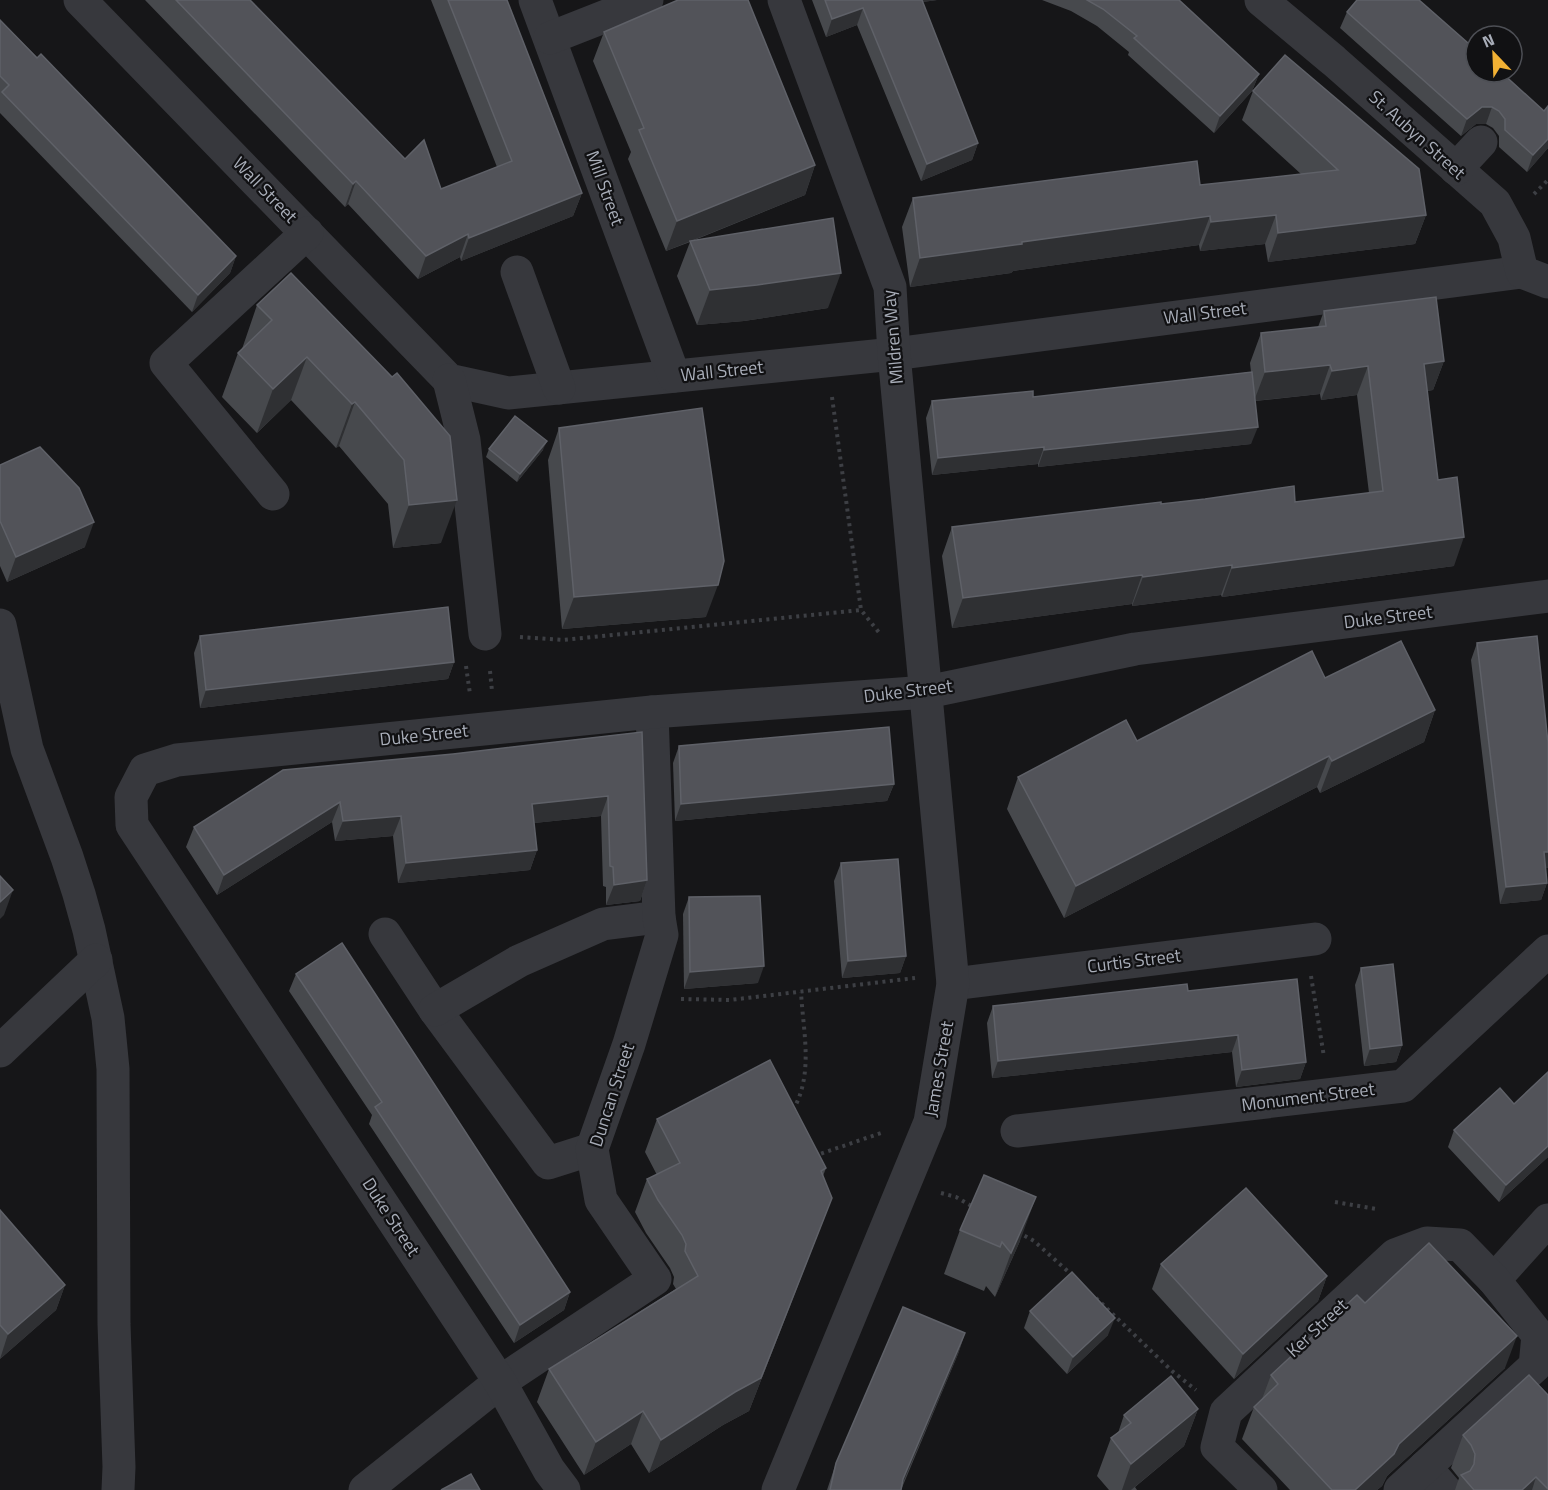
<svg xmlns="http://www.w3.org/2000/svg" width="1548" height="1490" font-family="'Titillium Web',sans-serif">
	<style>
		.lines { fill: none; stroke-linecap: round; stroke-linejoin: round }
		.path { stroke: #3d3f44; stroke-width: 4; stroke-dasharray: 3 4.5; stroke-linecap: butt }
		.minor { stroke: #37383d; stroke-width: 33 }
		.wall { fill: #47494d }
		.shaded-wall { fill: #2f3033 }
		.building { fill: #525359; stroke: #5f6168; stroke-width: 1.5 }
		.labels { text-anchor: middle; stroke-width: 4.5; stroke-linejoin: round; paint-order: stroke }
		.street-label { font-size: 18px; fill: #a8adb8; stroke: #111113 }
	</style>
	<rect width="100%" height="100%" fill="#161618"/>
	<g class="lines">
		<g class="path">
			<polyline points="1534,194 1548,180"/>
			<polyline points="832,397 861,610 881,635"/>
			<polyline points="520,637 563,640 861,610"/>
			<polyline points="466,666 470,694"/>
			<polyline points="490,671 492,691"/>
			<polyline points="1311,976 1324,1057"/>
			<polyline points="681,999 730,1000 915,978"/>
			<path d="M793,1110C814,1074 803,1031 801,992"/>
			<polyline points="814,1156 884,1132"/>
			<polyline points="941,1193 956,1197 975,1208"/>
			<polyline points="1335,1202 1376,1209"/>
			<polyline points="1018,1232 1034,1241 1073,1276"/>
			<polyline points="1096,1298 1172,1371 1196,1390"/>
		</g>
		<g class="minor">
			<polyline points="80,0 449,380 508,393 894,354 1522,272"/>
			<polyline points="535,0 674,376"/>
			<polyline points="1261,0 1334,61 1495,203 1514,238 1522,272 1548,282"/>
			<polyline points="550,38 647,0"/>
			<polyline points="1456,169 1481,142"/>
			<polyline points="517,272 559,388"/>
			<polyline points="449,380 464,440 485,634"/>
			<polyline points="273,494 166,363 307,233"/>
			<polyline points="0,625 27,749 67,857 79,894 89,930 108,1018 113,1069 114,1324 119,1467 118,1490"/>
			<polyline points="385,934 435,1010 548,1163 592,1149"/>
			<polyline points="953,984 1315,939"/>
			<polyline points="435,1010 519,961 603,924 659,917"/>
			<polyline points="0,1051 96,960"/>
			<polyline points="1017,1131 1403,1086 1548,951"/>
			<polyline points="1494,1280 1548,1220"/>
			<polyline points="1425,1467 1445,1490"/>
			<polyline points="365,1490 500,1382 655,1279 601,1200 592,1149 629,1044 662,935 659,917 652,712"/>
			<polyline points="564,1490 549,1470 500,1382 132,825 131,797 145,770 177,760 652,712 927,692 1135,649 1548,596"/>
			<polyline points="778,1490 930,1122 953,984 894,354 890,287 784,0"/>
			<polyline points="1261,1490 1217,1447 1226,1412 1395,1255 1427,1243 1460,1245 1494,1280 1538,1335 1535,1366 1400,1490"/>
		</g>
	</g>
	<g class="wall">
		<polygon points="145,0 250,0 405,159 441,189 497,167 431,0 507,0 582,193 573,216 461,261 460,257 418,279 348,204 345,207"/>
		<polygon points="812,0 937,0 922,2 978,143 972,160 921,181 857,25 826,37"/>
		<polygon points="1042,0 1179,0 1259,74 1252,91 1214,133 1128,55 1129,52 1097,26 1071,11"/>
		<polygon points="1357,0 1548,148 1527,172 1499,147 1499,136 1493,128 1486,124 1476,124 1461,136 1340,28 1347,12"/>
		<polygon points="0,20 236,256 230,273 192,312 0,113"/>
		<polygon points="604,32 815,165 805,195 692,241 828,308 744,321 697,325 677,276 690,242 666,251 628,159 631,152 593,61"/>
		<polygon points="1253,91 1426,215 1415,244 1268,262 1265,244 1200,251 1199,245 1013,271 1011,273 910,287 902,227 913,198 1200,185 1301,174 1242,120"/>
		<polygon points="257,305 392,377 441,543 393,548 388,504 339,446 336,448 291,400 257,433 222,397 238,353 242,349"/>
		<polygon points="1324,311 1444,361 1433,390 1427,391 1438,480 1454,566 1222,597 1221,595 1132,606 1132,604 952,628 942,556 952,527 1161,504 1295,502 1369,493 1357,395 1321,400 1320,394 1255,401 1251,444 1038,467 1038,464 932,475 926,418 932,401 1033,397 1251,372 1250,363 1261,333 1318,327"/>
		<polygon points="559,428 706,617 562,629 548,460"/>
		<polygon points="489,449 543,450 517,482 486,457"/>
		<polygon points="0,465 85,547 7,582 0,566"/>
		<polygon points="200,636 454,662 448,679 200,708 194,653"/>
		<polygon points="1477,643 1548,743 1548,868 1545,868 1547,883 1541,900 1500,904 1471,660"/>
		<polygon points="1325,678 1435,710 1424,742 1320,793 1317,787 1064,918 1007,809 1018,777 1137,741"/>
		<polygon points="642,732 647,880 640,901 606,905 606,887 603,886 601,816 534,823 537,850 530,870 398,883 393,836 335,841 332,822 217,895 186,847 194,827 453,754"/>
		<polygon points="679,746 894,784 887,801 675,821 673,763"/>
		<polygon points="841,863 906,956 900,973 842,978 834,881"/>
		<polygon points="689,897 758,983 684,989 683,914"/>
		<polygon points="1361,968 1402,1045 1396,1062 1364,1066 1355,985"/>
		<polygon points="296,974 570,1292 564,1310 514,1343 369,1124 372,1115 289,991"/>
		<polygon points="1188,991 1306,1062 1300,1079 1236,1087 1232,1052 992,1078 987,1023 993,1006"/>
		<polygon points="1548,1072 1548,1157 1499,1202 1448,1147 1454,1130 1514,1104"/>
		<polygon points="657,1119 826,1168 823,1176 832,1198 749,1411 723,1425 649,1473 631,1444 584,1475 537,1402 549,1369 676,1289 673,1284 674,1277 670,1268 646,1233 635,1212 647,1179 657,1175 645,1152"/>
		<polygon points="0,1210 65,1285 56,1310 0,1359"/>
		<polygon points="960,1230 1020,1241 995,1297 986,1286 984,1291 944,1274"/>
		<polygon points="1161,1264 1327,1276 1318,1301 1234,1379 1152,1289"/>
		<polygon points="1365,1303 1505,1368 1387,1476 1382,1486 1377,1490 1290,1490 1242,1439 1254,1407 1262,1399 1271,1375"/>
		<polygon points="1030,1311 1108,1335 1067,1374 1024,1328"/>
		<polygon points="965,1333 958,1354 901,1490 827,1490 836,1463"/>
		<polygon points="1548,1395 1548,1490 1455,1490 1459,1478 1451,1468 1463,1435"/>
		<polygon points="1198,1409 1184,1446 1135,1487 1137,1490 1109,1490 1097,1476 1111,1438 1118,1433 1124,1415"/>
	</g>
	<g class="shaded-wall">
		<polygon points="911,0 937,0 910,4"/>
		<polygon points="863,8 857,25 826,37 832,19"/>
		<polygon points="1259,74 1252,91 1214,133 1220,116"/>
		<polygon points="1482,107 1492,107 1486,124 1476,124 1461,136 1467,119"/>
		<polygon points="1548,139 1548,148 1527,172 1533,155"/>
		<polygon points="978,143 972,160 921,181 927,164"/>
		<polygon points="815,165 805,195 666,251 677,221"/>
		<polygon points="356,181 348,204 345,207 353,184"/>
		<polygon points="582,193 573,216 461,261 469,238"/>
		<polygon points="1276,215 1265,244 1200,251 1211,222"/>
		<polygon points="1426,215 1415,244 1268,262 1278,233"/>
		<polygon points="1210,216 1199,245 1013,271 1011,273 910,287 920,258 1022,242"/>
		<polygon points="468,234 460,257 418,279 426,256"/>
		<polygon points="236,256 230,273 192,312 198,295"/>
		<polygon points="841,273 828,308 744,321 697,325 710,290"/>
		<polygon points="307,357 291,400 257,433 273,389"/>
		<polygon points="1444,361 1433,390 1413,393 1424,364"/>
		<polygon points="1330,365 1320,394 1254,401 1265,372"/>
		<polygon points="1368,366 1357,395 1321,400 1332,371"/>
		<polygon points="355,402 339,446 336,448 352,404"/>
		<polygon points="1258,427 1251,444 1038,467 1044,450"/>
		<polygon points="547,441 543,450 517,482 520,474"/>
		<polygon points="1044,447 1038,464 932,475 938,458"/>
		<polygon points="457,500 441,543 393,548 409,505"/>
		<polygon points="94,522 85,547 7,582 16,557"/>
		<polygon points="1464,537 1454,566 1222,597 1232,568"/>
		<polygon points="1232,565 1221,595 1132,606 1143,577"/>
		<polygon points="1142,575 1132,604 952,628 963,598"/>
		<polygon points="718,585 706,617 562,629 574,597"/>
		<polygon points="454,662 448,679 200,708 206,690"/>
		<polygon points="1435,710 1424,742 1320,793 1332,761"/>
		<polygon points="1329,756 1317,787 1064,918 1076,886"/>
		<polygon points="894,784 887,801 675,821 681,804"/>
		<polygon points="608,796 601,816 525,824 532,804"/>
		<polygon points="340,802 332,822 217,895 224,875"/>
		<polygon points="401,816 393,836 335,841 343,821"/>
		<polygon points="537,850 530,870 398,883 406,863"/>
		<polygon points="1544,852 1548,852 1548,868 1537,869"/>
		<polygon points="647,880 640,901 606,905 614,885"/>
		<polygon points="1547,883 1541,900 1500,904 1506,887"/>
		<polygon points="13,890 4,915 0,919 0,902"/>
		<polygon points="906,956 900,973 842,978 848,961"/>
		<polygon points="764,966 758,983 684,989 690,972"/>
		<polygon points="1238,1035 1232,1052 992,1078 998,1061"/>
		<polygon points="1402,1045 1396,1062 1364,1066 1370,1049"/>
		<polygon points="1306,1062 1300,1079 1236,1087 1242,1070"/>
		<polygon points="1548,1146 1548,1157 1499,1202 1506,1185"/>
		<polygon points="1036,1197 1020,1241 995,1297 1011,1253"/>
		<polygon points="832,1198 749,1411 723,1425 649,1473 661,1440"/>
		<polygon points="1327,1276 1318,1301 1234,1379 1243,1354"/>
		<polygon points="65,1285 56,1310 0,1359 8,1334"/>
		<polygon points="570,1292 564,1310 514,1343 520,1325"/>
		<polygon points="1115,1318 1108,1335 1067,1374 1073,1357"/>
		<polygon points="965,1333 958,1354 900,1490 903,1479"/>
		<polygon points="1517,1336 1505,1368 1387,1476 1382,1486 1377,1490 1355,1490 1399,1444"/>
		<polygon points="1198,1409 1184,1446 1131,1490 1122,1490 1131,1464"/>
		<polygon points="643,1411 631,1444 584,1475 596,1442"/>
		<polygon points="1536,1477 1532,1490 1522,1490"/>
	</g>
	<g class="building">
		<polygon points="176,0 250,0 405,159 424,140 441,189 512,161 448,0 507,0 582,193 469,238 468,234 426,256 356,181 353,184"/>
		<polygon points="678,0 748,0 815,165 677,221 639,130 644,128 604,32"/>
		<polygon points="825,0 922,0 978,143 927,164 863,8 832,19"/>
		<polygon points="1087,0 1179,0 1259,74 1220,116 1134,38 1137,36 1103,9"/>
		<polygon points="1357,0 1419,0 1476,50 1476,72 1501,72 1544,111 1548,106 1548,139 1533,155 1505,130 1505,119 1499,111 1492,107 1482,107 1467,119 1347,12"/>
		<polygon points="0,20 37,58 41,54 236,256 198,295 2,92 9,85 0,76"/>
		<polygon points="1285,55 1419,169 1426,215 1278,233 1276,215 1211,222 1210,216 1022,242 1022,244 920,258 913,198 1197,161 1200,185 1338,170 1253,91"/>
		<polygon points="833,218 841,273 757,285 710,290 690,241"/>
		<polygon points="291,273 392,377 397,373 450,436 457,500 409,505 404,460 355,402 352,404 307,357 273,389 238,353 272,320 257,305"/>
		<polygon points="1436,297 1444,361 1424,364 1438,480 1457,477 1464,537 1232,568 1232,565 1143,577 1142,575 963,598 952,527 1161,502 1161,504 1205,499 1294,486 1295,502 1383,491 1368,366 1332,371 1330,365 1265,372 1261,333 1326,326 1324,311"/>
		<polygon points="1252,372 1258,427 1044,450 1044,447 938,458 932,401 1033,391 1033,397"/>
		<polygon points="702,408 724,561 718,585 574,597 559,428"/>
		<polygon points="515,416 547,441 520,474 489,449"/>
		<polygon points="40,447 79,488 94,522 16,557 0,521 0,465"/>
		<polygon points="448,607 454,662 206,690 200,636"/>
		<polygon points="1537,636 1548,743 1548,852 1544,852 1547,883 1506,887 1477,643"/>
		<polygon points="1401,641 1435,710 1332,761 1329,756 1076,886 1018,777 1126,720 1137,741 1312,651 1325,678"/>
		<polygon points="889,727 894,784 681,804 679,746"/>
		<polygon points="642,732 647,880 614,885 613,867 610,866 608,796 532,804 537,850 406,863 401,816 343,821 340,802 224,875 194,827 283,770 453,754"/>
		<polygon points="898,859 906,956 848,961 841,863"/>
		<polygon points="0,876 13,890 0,902"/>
		<polygon points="760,896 764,966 690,972 689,897"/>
		<polygon points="342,943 570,1292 520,1325 375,1107 382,1102 296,974"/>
		<polygon points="1393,964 1402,1045 1370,1049 1361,968"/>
		<polygon points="1297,979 1306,1062 1242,1070 1238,1035 998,1061 993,1006 1187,984 1188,991"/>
		<polygon points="770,1060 826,1168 821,1171 832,1198 761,1378 735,1392 661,1440 643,1411 596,1442 549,1369 698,1276 685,1251 686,1244 682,1235 658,1200 647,1179 680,1163 657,1119"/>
		<polygon points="1548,1072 1548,1146 1506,1185 1454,1130 1500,1088 1514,1104"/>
		<polygon points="984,1175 1036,1197 1011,1253 1002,1242 1000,1247 960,1230"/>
		<polygon points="1246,1188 1327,1276 1243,1354 1161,1264"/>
		<polygon points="0,1210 65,1285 8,1334 0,1325"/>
		<polygon points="1429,1243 1517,1336 1399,1444 1394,1454 1355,1490 1332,1490 1254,1407 1278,1384 1271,1375 1357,1295 1365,1303"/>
		<polygon points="1072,1272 1115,1318 1073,1357 1030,1311"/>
		<polygon points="903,1307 965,1333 903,1479 901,1490 830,1490 836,1463"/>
		<polygon points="1529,1375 1548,1395 1548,1489 1536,1477 1522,1490 1474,1490 1461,1475 1470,1471 1474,1464 1475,1454 1471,1445 1463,1435"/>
		<polygon points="1171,1376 1198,1409 1131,1464 1111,1438 1131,1423 1124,1415"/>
		<polygon points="471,1474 480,1490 441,1490"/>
	</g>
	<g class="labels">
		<g class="street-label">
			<text transform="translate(1417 135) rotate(42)" y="6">St. Aubyn Street</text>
			<text transform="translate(605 188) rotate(70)" y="6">Mill Street</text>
			<text transform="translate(265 190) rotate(46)" y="6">Wall Street</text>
			<text transform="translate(1205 313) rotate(-7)" y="6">Wall Street</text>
			<text transform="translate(893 337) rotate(-95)" y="6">Mildren Way</text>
			<text transform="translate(722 371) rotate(-6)" y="6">Wall Street</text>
			<text transform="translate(1388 617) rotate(-7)" y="6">Duke Street</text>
			<text transform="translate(908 691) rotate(-7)" y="6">Duke Street</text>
			<text transform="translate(424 735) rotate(-6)" y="6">Duke Street</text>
			<text transform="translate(1134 961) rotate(-7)" y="6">Curtis Street</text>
			<text transform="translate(939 1069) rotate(-80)" y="6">James Street</text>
			<text transform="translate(612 1095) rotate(-72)" y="6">Duncan Street</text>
			<text transform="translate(1308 1097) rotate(-7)" y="6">Monument Street</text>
			<text transform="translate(391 1217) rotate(57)" y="6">Duke Street</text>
			<text transform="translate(1317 1328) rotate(-43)" y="6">Ker Street</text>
		</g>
	</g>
	<g transform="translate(1494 54) rotate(337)"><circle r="28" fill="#111113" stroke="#4d4f55" stroke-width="1.5"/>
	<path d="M0-4.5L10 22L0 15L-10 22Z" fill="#f2b134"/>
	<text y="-9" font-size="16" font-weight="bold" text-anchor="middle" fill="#a8adb8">N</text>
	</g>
</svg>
